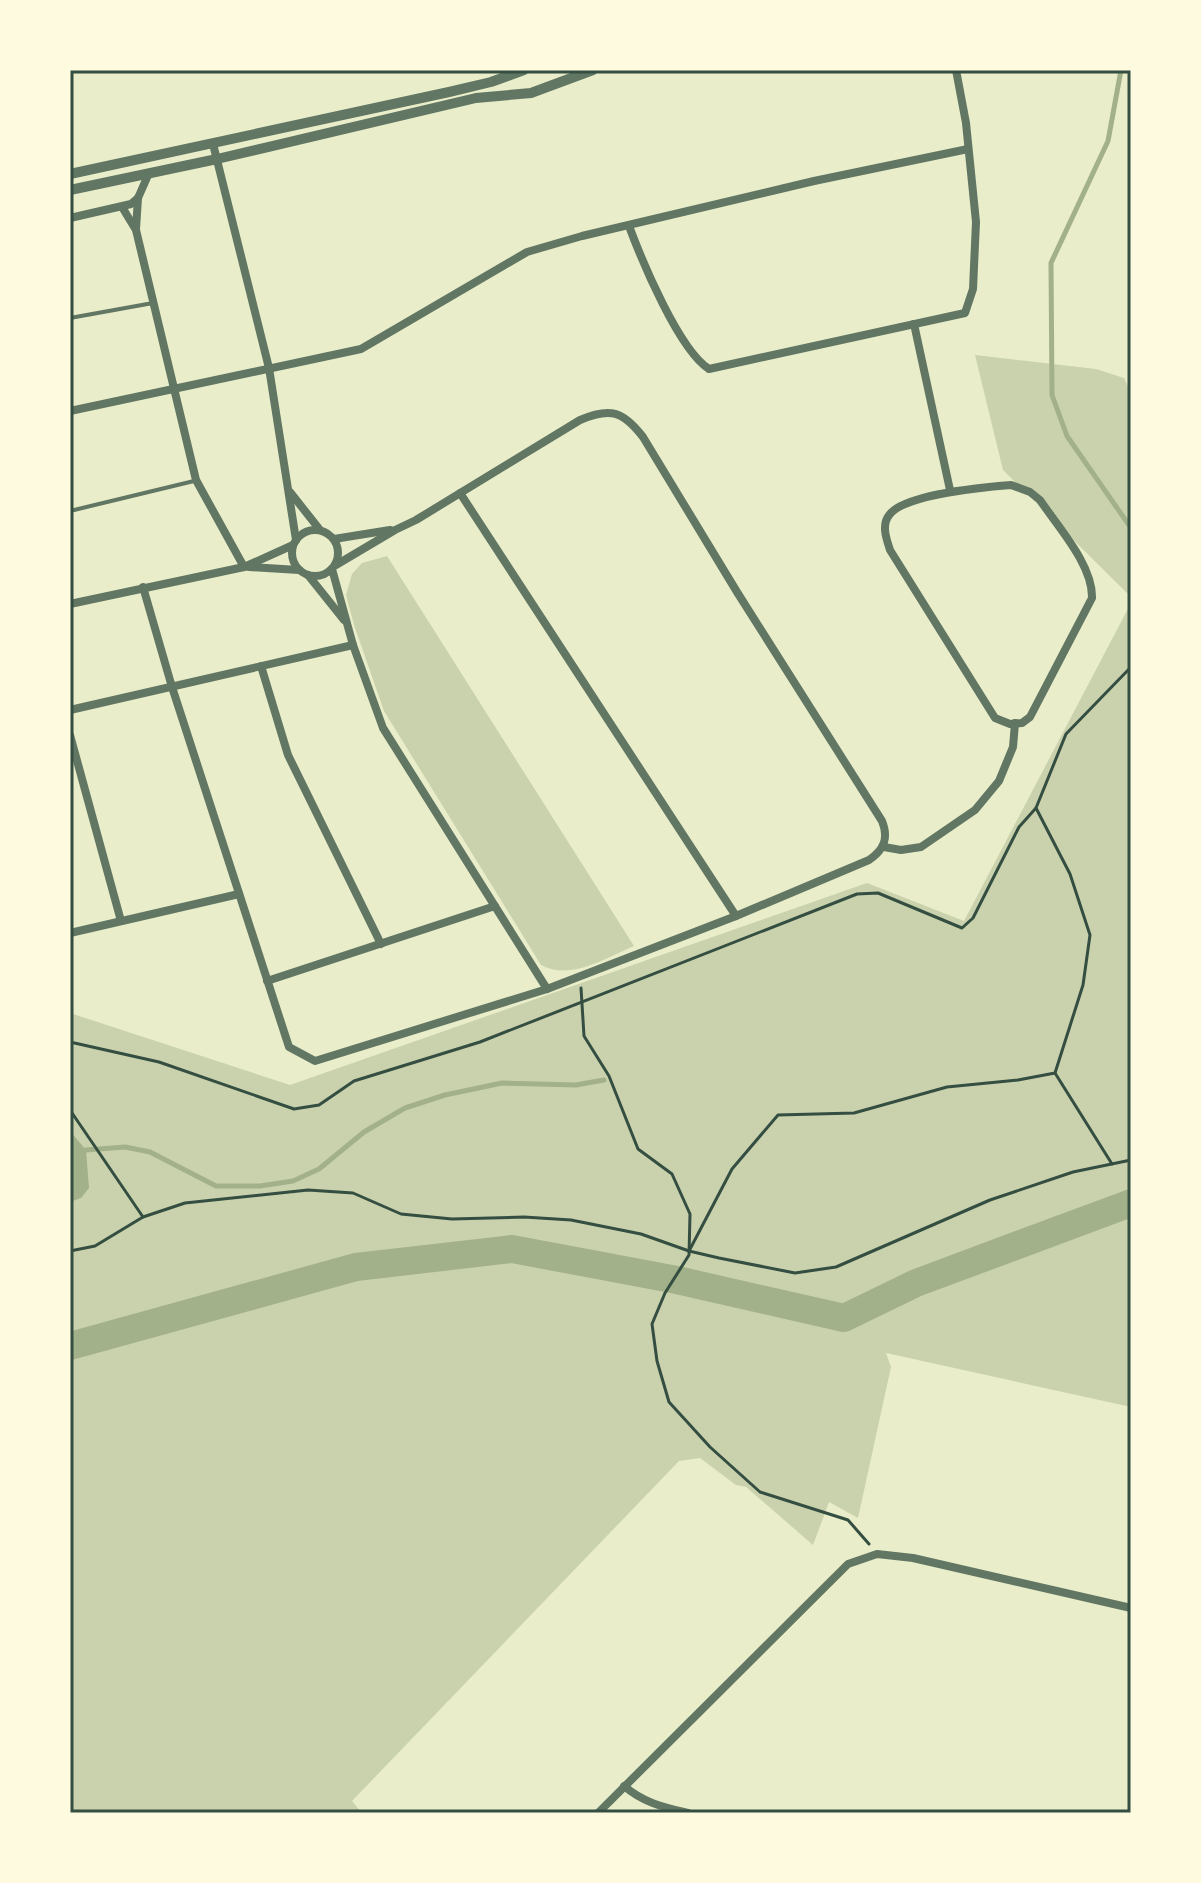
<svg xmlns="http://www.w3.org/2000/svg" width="1201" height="1883" font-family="'Source Serif 4',serif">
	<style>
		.green { fill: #cad2ad }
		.water { fill: #a3b18a }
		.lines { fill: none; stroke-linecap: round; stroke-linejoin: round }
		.stream { stroke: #a3b18a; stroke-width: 5 }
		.river { stroke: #a3b18a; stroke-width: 28 }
		.path { stroke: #344e41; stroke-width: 3 }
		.service { stroke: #617663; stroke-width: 4 }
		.minor { stroke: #617663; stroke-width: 8 }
		.tertiary { stroke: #617663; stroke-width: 10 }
		.neatline { fill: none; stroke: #344e41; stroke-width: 3 }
	</style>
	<rect width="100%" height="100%" fill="#e9edc9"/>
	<g class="green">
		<polygon points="975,355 1096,369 1124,378 1131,393 1131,597 1003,470"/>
		<path d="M387,556L634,946C605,958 571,981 541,965L384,711L354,625L346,595L352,574L362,563Z"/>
		<polygon points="1131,603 1131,1407 886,1353 891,1367 858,1518 829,1502 813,1545 746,1487 736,1485 700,1458 679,1461 352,1801 362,1813 70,1813 70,1013 290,1085 867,883 964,921"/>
	</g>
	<polygon class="water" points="70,1131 86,1150 89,1188 81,1198 70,1202"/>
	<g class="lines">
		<g class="stream">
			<polyline points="1121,70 1108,141 1051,263 1052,395 1067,436 1131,528"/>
			<polyline points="86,1150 125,1147 150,1152 216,1186 260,1186 293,1181 319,1169 364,1132 405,1108 445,1095 502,1083 576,1085 604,1080"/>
		</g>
		<polyline class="river" points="70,1346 356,1267 512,1249 677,1280 844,1318 916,1283 1131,1203"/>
		<g class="path">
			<polyline points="581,988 584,1036 609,1076 638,1149 672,1174 690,1214 689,1255 665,1293 652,1324 657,1361 669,1402 710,1447 760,1492 848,1520 869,1544"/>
			<polyline points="70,1042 159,1062 294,1109 319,1105 354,1081 480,1042 857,894 878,893 962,928 973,918 1019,827 1036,808"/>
			<polyline points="1055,1073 1112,1164"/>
			<polyline points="70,1110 143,1217"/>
			<polyline points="70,1251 95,1246 143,1217 185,1203 308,1190 353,1193 401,1214 452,1219 524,1217 571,1220 641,1234 689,1251 719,1258 795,1273 836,1267 990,1200 1073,1172 1131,1160"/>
			<polyline points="689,1251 732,1169 778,1115 854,1113 947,1087 1018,1080 1055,1073 1083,985 1090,935 1070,874 1036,808 1066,734 1131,667"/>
		</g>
		<g class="service">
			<polyline points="70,318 153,303"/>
			<polyline points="70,511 194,481"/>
		</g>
		<g class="minor">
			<polyline points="213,144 269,368 296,540"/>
			<polyline points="122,207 136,230 196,480 244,567"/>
			<polyline points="70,218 131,204 138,198 149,173"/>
			<path d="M629,226C642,261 679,350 709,369L965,313L973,289L976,222L966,123L956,70"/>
			<polyline points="136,229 138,198"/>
			<polyline points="914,324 950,490"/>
			<polyline points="70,411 361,349 527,252 582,236 814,181 968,149"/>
			<path d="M1011,485L1030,492L1040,500C1058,527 1093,565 1092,598L1030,717L1022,723L1010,724L995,718L890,550C886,538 881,524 890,514C906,494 986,487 1011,485Z"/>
			<polyline points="290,492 320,530"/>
			<polyline points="460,493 736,916"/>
			<circle cx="315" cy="553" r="23"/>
			<polyline points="334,539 390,530"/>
			<polyline points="249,567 299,570"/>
			<polyline points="332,569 353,645 383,728 547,989"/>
			<polyline points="308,575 344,620"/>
			<path d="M143,587L172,687L289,1047L315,1061L547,989L736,916L869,860C884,850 889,838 882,821L737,592L643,437C623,411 610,407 580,420L416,520L395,530L336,565"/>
			<polyline points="70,604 244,567 293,545"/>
			<polyline points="261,666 288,755 381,944"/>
			<polyline points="70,710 353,645"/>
			<polyline points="70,735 121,921"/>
			<polyline points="884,847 901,850 921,847 975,810 999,781 1013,747 1015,723"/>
			<polyline points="70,933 239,894"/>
			<polyline points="267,981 495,906"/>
			<path d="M624,1786C644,1803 663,1807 688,1813"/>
			<polyline points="598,1813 848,1564 877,1554 913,1558 1131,1608"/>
		</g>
		<g class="tertiary">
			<polyline points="70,174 449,92 491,82 524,70"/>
			<polyline points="70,190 217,159 476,98 531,93 593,70"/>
		</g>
	</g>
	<rect width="1201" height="1883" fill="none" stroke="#fefae0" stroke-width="144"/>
	<rect x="72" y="72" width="1057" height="1739" class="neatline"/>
</svg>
